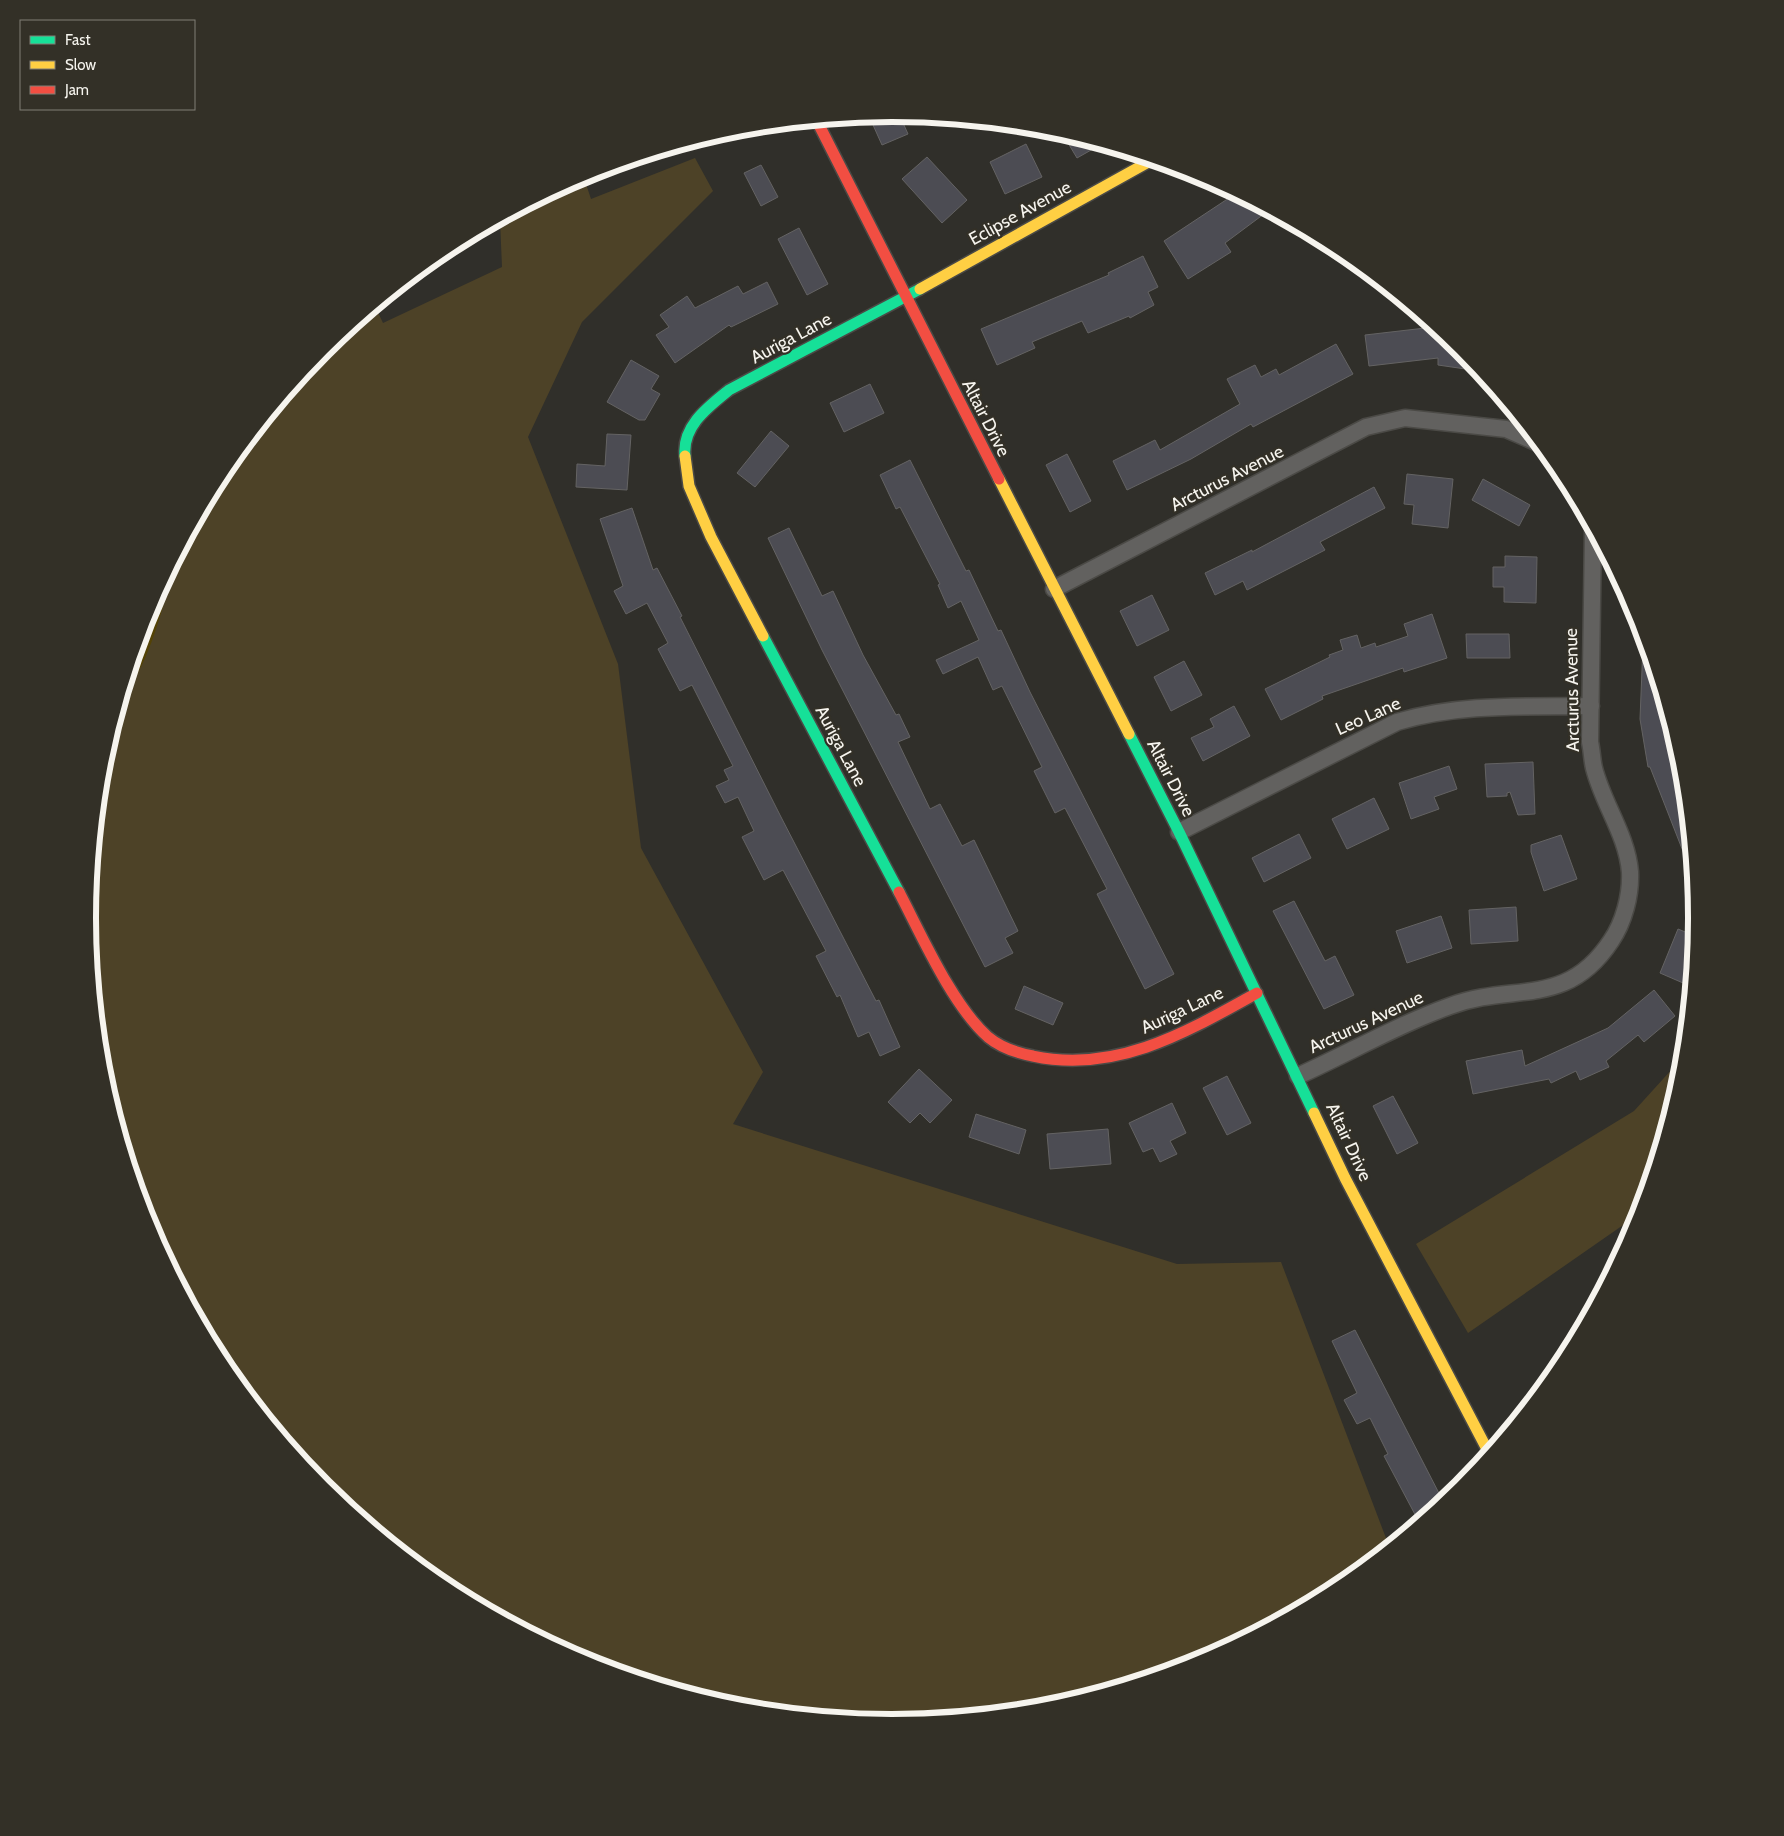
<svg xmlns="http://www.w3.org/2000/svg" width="1784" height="1836" font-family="Cabin,sans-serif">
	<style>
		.green { fill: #4d4227 }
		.water { fill: #544306 }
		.building { fill: #4c4c53; stroke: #646363 }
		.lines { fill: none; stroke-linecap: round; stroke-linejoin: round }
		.street-casing { stroke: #4b4a46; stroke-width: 19 }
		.fast-casing { stroke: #4b4a46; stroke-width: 14 }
		.slow-casing { stroke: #4b4a46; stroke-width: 14 }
		.jam-casing { stroke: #4b4a46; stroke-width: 14 }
		.street { stroke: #62615f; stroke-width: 16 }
		.fast { stroke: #16e098; stroke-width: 11 }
		.slow { stroke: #ffcf43; stroke-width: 11 }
		.jam { stroke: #f24e42; stroke-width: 11 }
		.labels { text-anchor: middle; stroke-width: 4.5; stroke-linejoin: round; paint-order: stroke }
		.street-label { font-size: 18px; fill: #f6f4ee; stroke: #333027 }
		.rim { fill: none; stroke: #f6f4ee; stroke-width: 6 }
	</style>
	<rect width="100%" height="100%" fill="#302f2a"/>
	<g class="green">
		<polygon points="695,158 713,191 582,322 528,437 618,664 641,848 763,1072 733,1124 1177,1264 1281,1262 1389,1546 1339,1587 1200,1661 1049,1707 892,1722 735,1707 584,1661 445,1587 323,1487 223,1365 149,1226 103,1075 88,918 103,761 126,685 139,669 176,560 223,471 323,349 375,306 383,323 502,267 500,220 583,175 591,199"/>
		<polygon points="1683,1057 1681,1075 1639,1214 1468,1333 1416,1244 1634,1111"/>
	</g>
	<path class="water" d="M176,560C165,596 151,665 124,692L149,610Z"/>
	<g class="building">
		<polygon points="892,114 899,114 908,134 882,145 869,116"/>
		<polygon points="1062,133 1100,145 1077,158"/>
		<polygon points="1026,144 1042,177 1005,194 990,162"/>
		<polygon points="927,157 967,200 942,223 902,179"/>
		<polygon points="761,165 778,197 761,206 744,173"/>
		<polygon points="1235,194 1268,211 1225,243 1231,252 1188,279 1164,241"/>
		<polygon points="799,228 828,284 807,295 778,239"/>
		<polygon points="1143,256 1158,287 1148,292 1154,305 1130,318 1129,316 1088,333 1082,321 1032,342 1035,348 997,365 981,329 1109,275 1108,273"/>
		<polygon points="767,282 778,304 731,327 729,325 675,363 656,335 669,327 660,315 687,296 695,308 738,286 743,294"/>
		<polygon points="1434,327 1461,349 1479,371 1438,365 1438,358 1369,366 1365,335"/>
		<polygon points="1336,344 1353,374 1253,427 1251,424 1191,459 1127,490 1113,461 1155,440 1160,450 1240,404 1227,379 1255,365 1261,377 1276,369 1279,375"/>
		<polygon points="631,360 659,376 651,389 660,394 645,420 639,420 607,402"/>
		<polygon points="870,384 884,413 844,432 830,403"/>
		<polygon points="771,431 789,446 755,487 737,473"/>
		<polygon points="607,434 631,435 627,490 576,487 577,464 605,466"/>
		<polygon points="1067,454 1091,501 1070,512 1046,465"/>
		<polygon points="910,460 966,571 969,570 998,631 1001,630 1030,692 1174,974 1145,989 1097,894 1107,889 1065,808 1055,813 1034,771 1042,767 1002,686 993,690 978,657 943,674 936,660 979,640 961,601 948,608 938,585 940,584 900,507 896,509 880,475"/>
		<polygon points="1407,474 1453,479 1448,528 1412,524 1414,505 1404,504"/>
		<polygon points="1483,479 1530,505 1519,526 1472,500"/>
		<polygon points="1374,487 1385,508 1320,542 1325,550 1247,590 1243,581 1215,595 1205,573 1252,550 1252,552"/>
		<polygon points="632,508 653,570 657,568 682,616 680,617 781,817 876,1001 879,1000 900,1047 880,1056 869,1032 858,1037 840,995 837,997 816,956 826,951 783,870 764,880 742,837 754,831 738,797 725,803 716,786 729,780 724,770 733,766 692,685 680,691 658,649 668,643 647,603 626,614 614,591 623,586 600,519"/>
		<polygon points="789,528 822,596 833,591 863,655 896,715 899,714 910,737 898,742 930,809 940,804 962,846 974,840 1018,931 1005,938 1013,953 985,967 822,650 768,538"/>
		<polygon points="1505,556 1537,557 1536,603 1504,602 1504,587 1493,587 1493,567 1505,567"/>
		<polygon points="1152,595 1169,630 1137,646 1120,611"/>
		<polygon points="1432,614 1447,658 1404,672 1403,668 1322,696 1323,699 1281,720 1265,689 1330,657 1329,655 1343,650 1340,640 1357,635 1361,648 1375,643 1376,647 1408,636 1404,624"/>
		<polygon points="1466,634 1509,634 1510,658 1467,658"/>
		<polygon points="1646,644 1681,761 1691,858 1686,859 1650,767 1648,767 1640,719 1643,645"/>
		<polygon points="1184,661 1202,695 1171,711 1154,677"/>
		<polygon points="1234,706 1250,736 1203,761 1191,738 1214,727 1210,719"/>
		<polygon points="1533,762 1535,814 1518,815 1510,792 1507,793 1507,796 1487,797 1485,764"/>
		<polygon points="1449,766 1457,789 1434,797 1439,809 1411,819 1399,783"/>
		<polygon points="1374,798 1389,829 1347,849 1332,819"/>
		<polygon points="1299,834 1311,858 1264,882 1252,858"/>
		<polygon points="1561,835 1577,879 1544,891 1531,852 1531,845"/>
		<polygon points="1294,901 1325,961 1335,956 1354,995 1324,1009 1273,911"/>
		<polygon points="1516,907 1518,941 1471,944 1469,910"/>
		<polygon points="1441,916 1452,948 1407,963 1396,931"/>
		<polygon points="1678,929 1695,936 1690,986 1660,973"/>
		<polygon points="1024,986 1063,1003 1053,1025 1015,1009"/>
		<polygon points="1654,990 1675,1016 1644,1042 1638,1035 1606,1061 1609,1067 1580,1080 1576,1071 1551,1083 1549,1079 1473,1094 1466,1061 1522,1050 1525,1066 1608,1028"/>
		<polygon points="919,1069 952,1100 930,1123 920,1113 910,1123 888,1102"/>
		<polygon points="1227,1076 1251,1123 1227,1135 1203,1088"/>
		<polygon points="1393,1096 1418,1143 1397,1154 1373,1106"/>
		<polygon points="1172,1103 1186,1133 1170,1141 1177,1154 1160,1162 1153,1148 1143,1152 1129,1123"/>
		<polygon points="976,1114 1026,1130 1019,1154 969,1137"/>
		<polygon points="1108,1129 1111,1164 1050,1169 1047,1134"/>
		<polygon points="1355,1330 1443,1501 1419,1522 1384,1456 1388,1454 1370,1418 1357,1424 1344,1400 1357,1393 1332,1341"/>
	</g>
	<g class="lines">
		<g class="street-casing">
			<g id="street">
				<polyline points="1054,589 1366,427 1405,418 1506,429 1538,443"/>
				<path d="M1179,832L1397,722C1460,703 1526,707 1591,706"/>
				<path d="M1298,1076C1349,1053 1397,1025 1450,1006C1514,982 1566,1009 1611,941C1624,922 1631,895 1630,872C1627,835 1603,804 1594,768C1592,760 1592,751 1590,742L1593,531"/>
			</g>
		</g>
		<g class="fast-casing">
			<g id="fast">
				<path d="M685,456C682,426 708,407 729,390L920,289"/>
				<polyline points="763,636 899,892"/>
				<polyline points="1129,734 1179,832 1314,1113"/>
			</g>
		</g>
		<g class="slow-casing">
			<g id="slow">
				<polyline points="920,289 1152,160"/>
				<polyline points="685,456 689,486 711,537 763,636"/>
				<polyline points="999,479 1129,734"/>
				<polyline points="1314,1113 1345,1178 1489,1453"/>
			</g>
		</g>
		<g class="jam-casing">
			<g id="jam">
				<polyline points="817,121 999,479"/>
				<path d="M899,892C921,934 952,1005 988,1037C1000,1047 1017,1053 1033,1056C1116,1074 1187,1032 1257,993"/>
			</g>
		</g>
		<use href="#street" class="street"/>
		<use href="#fast" class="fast"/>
		<use href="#slow" class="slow"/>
		<use href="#jam" class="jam"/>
	</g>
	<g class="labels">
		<g class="street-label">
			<text transform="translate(1020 213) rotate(-29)" y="6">Eclipse Avenue</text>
			<text transform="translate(791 338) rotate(-28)" y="6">Auriga Lane</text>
			<text transform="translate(986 418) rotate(63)" y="6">Altair Drive</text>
			<text transform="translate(1227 478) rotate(-27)" y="6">Arcturus Avenue</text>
			<text transform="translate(1572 690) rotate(-91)" y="6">Arcturus Avenue</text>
			<text transform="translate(1368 716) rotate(-24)" y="6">Leo Lane</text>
			<text transform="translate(841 746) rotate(62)" y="6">Auriga Lane</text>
			<text transform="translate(1171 778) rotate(63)" y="6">Altair Drive</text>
			<text transform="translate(1182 1010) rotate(-25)" y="6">Auriga Lane</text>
			<text transform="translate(1366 1022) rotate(-25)" y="6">Arcturus Avenue</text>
			<text transform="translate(1349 1142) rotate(65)" y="6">Altair Drive</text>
		</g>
	</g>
	<path d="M0 0H1784V1836H0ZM96 918a796 796 0 1 1 1592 0a796 796 0 1 1-1592 0Z" fill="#333027" fill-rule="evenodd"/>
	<path class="rim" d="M96 918a796 796 0 1 1 1592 0a796 796 0 1 1-1592 0Z"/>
	<rect x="20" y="20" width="175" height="90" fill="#333027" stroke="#817e77"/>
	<rect x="30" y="36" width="25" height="8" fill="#16e098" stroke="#817e77"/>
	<text x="65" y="45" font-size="15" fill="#f6f4ee">Fast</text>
	<rect x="30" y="61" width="25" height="8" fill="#ffcf43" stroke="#817e77"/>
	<text x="65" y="70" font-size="15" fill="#f6f4ee">Slow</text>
	<rect x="30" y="86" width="25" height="8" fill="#f24e42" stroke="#817e77"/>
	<text x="65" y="95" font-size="15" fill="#f6f4ee">Jam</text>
</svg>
